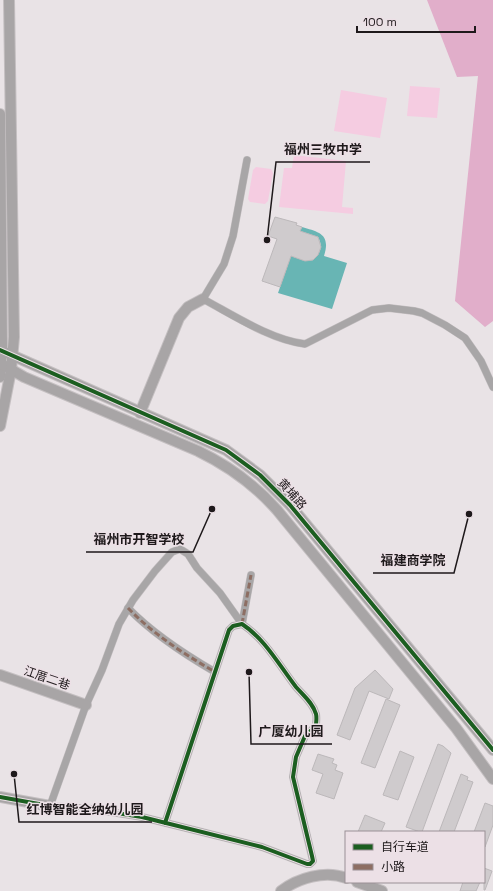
<svg xmlns="http://www.w3.org/2000/svg" width="493" height="891" font-family="'Space Grotesk','Noto Sans SC',sans-serif">
	<style>
		.green { fill: #f5cce1 }
		.forest { fill: #e1aeca }
		.water { fill: #68b5b4 }
		.building { fill: #cfcbcd; stroke: #bcb8ba }
		.lines { fill: none; stroke-linecap: round; stroke-linejoin: round }
		.street-casing { stroke: #c4bfc1; stroke-width: 8 }
		.secondary-casing { stroke: #c4bfc1; stroke-width: 12 }
		.street { stroke: #a8a6a7; stroke-width: 7 }
		.secondary { stroke: #a8a5a6; stroke-width: 10 }
		.quiet { stroke: #8d6e63; stroke-width: 3; stroke-dasharray: 6 3; stroke-linecap: butt }
		.cycleway-casing { stroke: #ece0e6; stroke-width: 6 }
		.cycleway { stroke: #1b5e20; stroke-width: 4 }
		.labels { text-anchor: middle; stroke-width: 3; stroke-linejoin: round; paint-order: stroke }
		.street-label { font-size: 12px; fill: #1e191b; stroke: #ece0e6 }
		.leader { fill: none; stroke: #1e191b; stroke-width: 1.5 }
		.callout-dot { fill: #1e191b; stroke: #ece0e6; stroke-width: 1.5 }
		.callout-label { font-size: 13px; text-anchor: middle; font-weight: bold; fill: #1e191b; stroke: #ece0e6; stroke-width: 3; stroke-linejoin: round; paint-order: stroke }
	</style>
	<rect width="100%" height="100%" fill="#e9e3e6"/>
	<g class="green">
		<polygon points="410,86 440,88 437,118 407,116"/>
		<polygon points="341,90 387,98 380,138 334,131"/>
		<polygon points="294,155 346,161 342,207 353,208 353,214 279,207 284,168 292,168"/>
		<polygon points="256,167 271,169 273,173 268,201 265,204 250,202 248,199 253,170"/>
	</g>
	<polygon class="forest" points="427,0 493,0 493,321 485,327 455,301 478,76 457,77"/>
	<path class="water" d="M302,227C319,232 331,234 324,256L347,263L332,309L278,293L291,256L305,261L313,260C321,253 323,246 318,237L300,231Z"/>
	<g class="building">
		<polygon points="275,217 297,223 296,225 302,227 300,231 318,237 321,247 318,255 313,260 305,261 291,256 280,287 262,281 277,239 268,236"/>
		<polygon points="375,670 393,689 389,699 369,691 350,740 337,735 355,688"/>
		<polygon points="386,699 400,705 375,768 361,763"/>
		<polygon points="438,744 443,746 451,753 422,832 420,832 406,827"/>
		<polygon points="400,751 414,757 398,800 383,795"/>
		<polygon points="318,754 334,759 332,763 337,765 335,770 343,773 334,799 316,793 323,774 312,770"/>
		<polygon points="461,774 468,777 467,780 473,782 454,832 439,832"/>
		<polygon points="485,803 493,806 493,825 485,847 484,832 474,832"/>
		<polygon points="365,815 385,823 381,832 358,832"/>
		<polygon points="484,868 492,871 485,890 484,890"/>
		<polygon points="463,882 480,882 476,891 460,891"/>
	</g>
	<g class="lines">
		<g class="street-casing">
			<g id="street">
				<path d="M247,160L233,236L224,264L203,299C233,315 271,340 305,344L372,310L389,308L414,311L422,313L445,325L465,338L481,361L493,387"/>
				<path d="M128,608C153,634 184,654 215,672"/>
				<polyline points="242,624 251,575"/>
				<path d="M165,823L229,630L233,626L242,624C265,639 279,665 296,687C303,695 313,703 316,714C317,718 316,722 316,726L305,736L296,757L293,777L313,861L310,864H307L262,847L142,817L92,809L50,806L86,705L102,670L119,624L133,600L155,571L172,552L180,549L188,554L197,568L220,593L242,624"/>
			</g>
		</g>
		<g class="secondary-casing">
			<g id="secondary">
				<polyline points="0,114 2,347 0,377"/>
				<polyline points="0,350 226,450 260,475 290,505 493,750"/>
				<path d="M0,363L24,377L198,451C229,466 255,485 277,510L456,728L493,779"/>
				<polyline points="140,413 179,318 188,307 203,299"/>
				<polyline points="0,426 11,370 14,337 9,0"/>
				<polyline points="0,675 86,705"/>
				<polyline points="0,797 50,806"/>
				<polyline points="357,882 382,891"/>
				<path d="M281,891C298,878 325,870 346,878"/>
			</g>
		</g>
		<use href="#street" class="street"/>
		<use href="#secondary" class="secondary"/>
		<g class="quiet">
			<path d="M128,608C153,634 184,654 215,672"/>
			<polyline points="242,624 251,575"/>
		</g>
		<g class="cycleway-casing">
			<g id="cycleway">
				<polyline points="0,350 226,450 260,475 290,505 493,750"/>
				<path d="M0,797L50,806L92,809L142,817L262,847L307,864H310L313,861L312,856L293,777L296,757L305,736L316,726C316,722 317,718 316,714C313,703 303,695 296,687C279,665 265,639 242,624L233,626L229,630L165,823"/>
			</g>
		</g>
		<use href="#cycleway" class="cycleway"/>
	</g>
	<g class="labels">
		<g class="street-label">
			<text transform="translate(292 494) rotate(48)" y="4">黄埔路</text>
			<text transform="translate(47 678) rotate(19)" y="4">江厝二巷</text>
		</g>
	</g>
	<path class="leader" d="M267 240L276 162H370M212 509L193 552H86M469 514L454 573H373M249 672L251 744H332M14 774L19 822H152"/>
	<g class="callout-dot">
		<circle cx="267" cy="240" r="4"/>
		<circle cx="212" cy="509" r="4"/>
		<circle cx="469" cy="514" r="4"/>
		<circle cx="249" cy="672" r="4"/>
		<circle cx="14" cy="774" r="4"/>
	</g>
	<g class="callout-label">
		<text x="323" y="154">福州三牧中学</text>
		<text x="139" y="544">福州市开智学校</text>
		<text x="413" y="565">福建商学院</text>
		<text x="291" y="736">广厦幼儿园</text>
		<text x="85" y="814">红博智能全纳幼儿园</text>
	</g>
	<rect x="345" y="831" width="140" height="52" fill="#ece0e6" stroke="#9a9095"/>
	<rect x="353" y="844" width="20" height="6" fill="#1b5e20" stroke="#9a9095"/>
	<text x="381" y="851" font-size="12" fill="#1e191b">自行车道</text>
	<rect x="353" y="864" width="20" height="6" fill="#8d6e63" stroke="#9a9095"/>
	<text x="381" y="871" font-size="12" fill="#1e191b">小路</text>
	<path d="M357 26v6h118v-6" fill="none" stroke="#1e191b" stroke-width="2"/>
	<text x="363" y="26" font-size="12" fill="#1e191b" stroke="#ece0e6" stroke-width="3" paint-order="stroke">100 m</text>
</svg>
